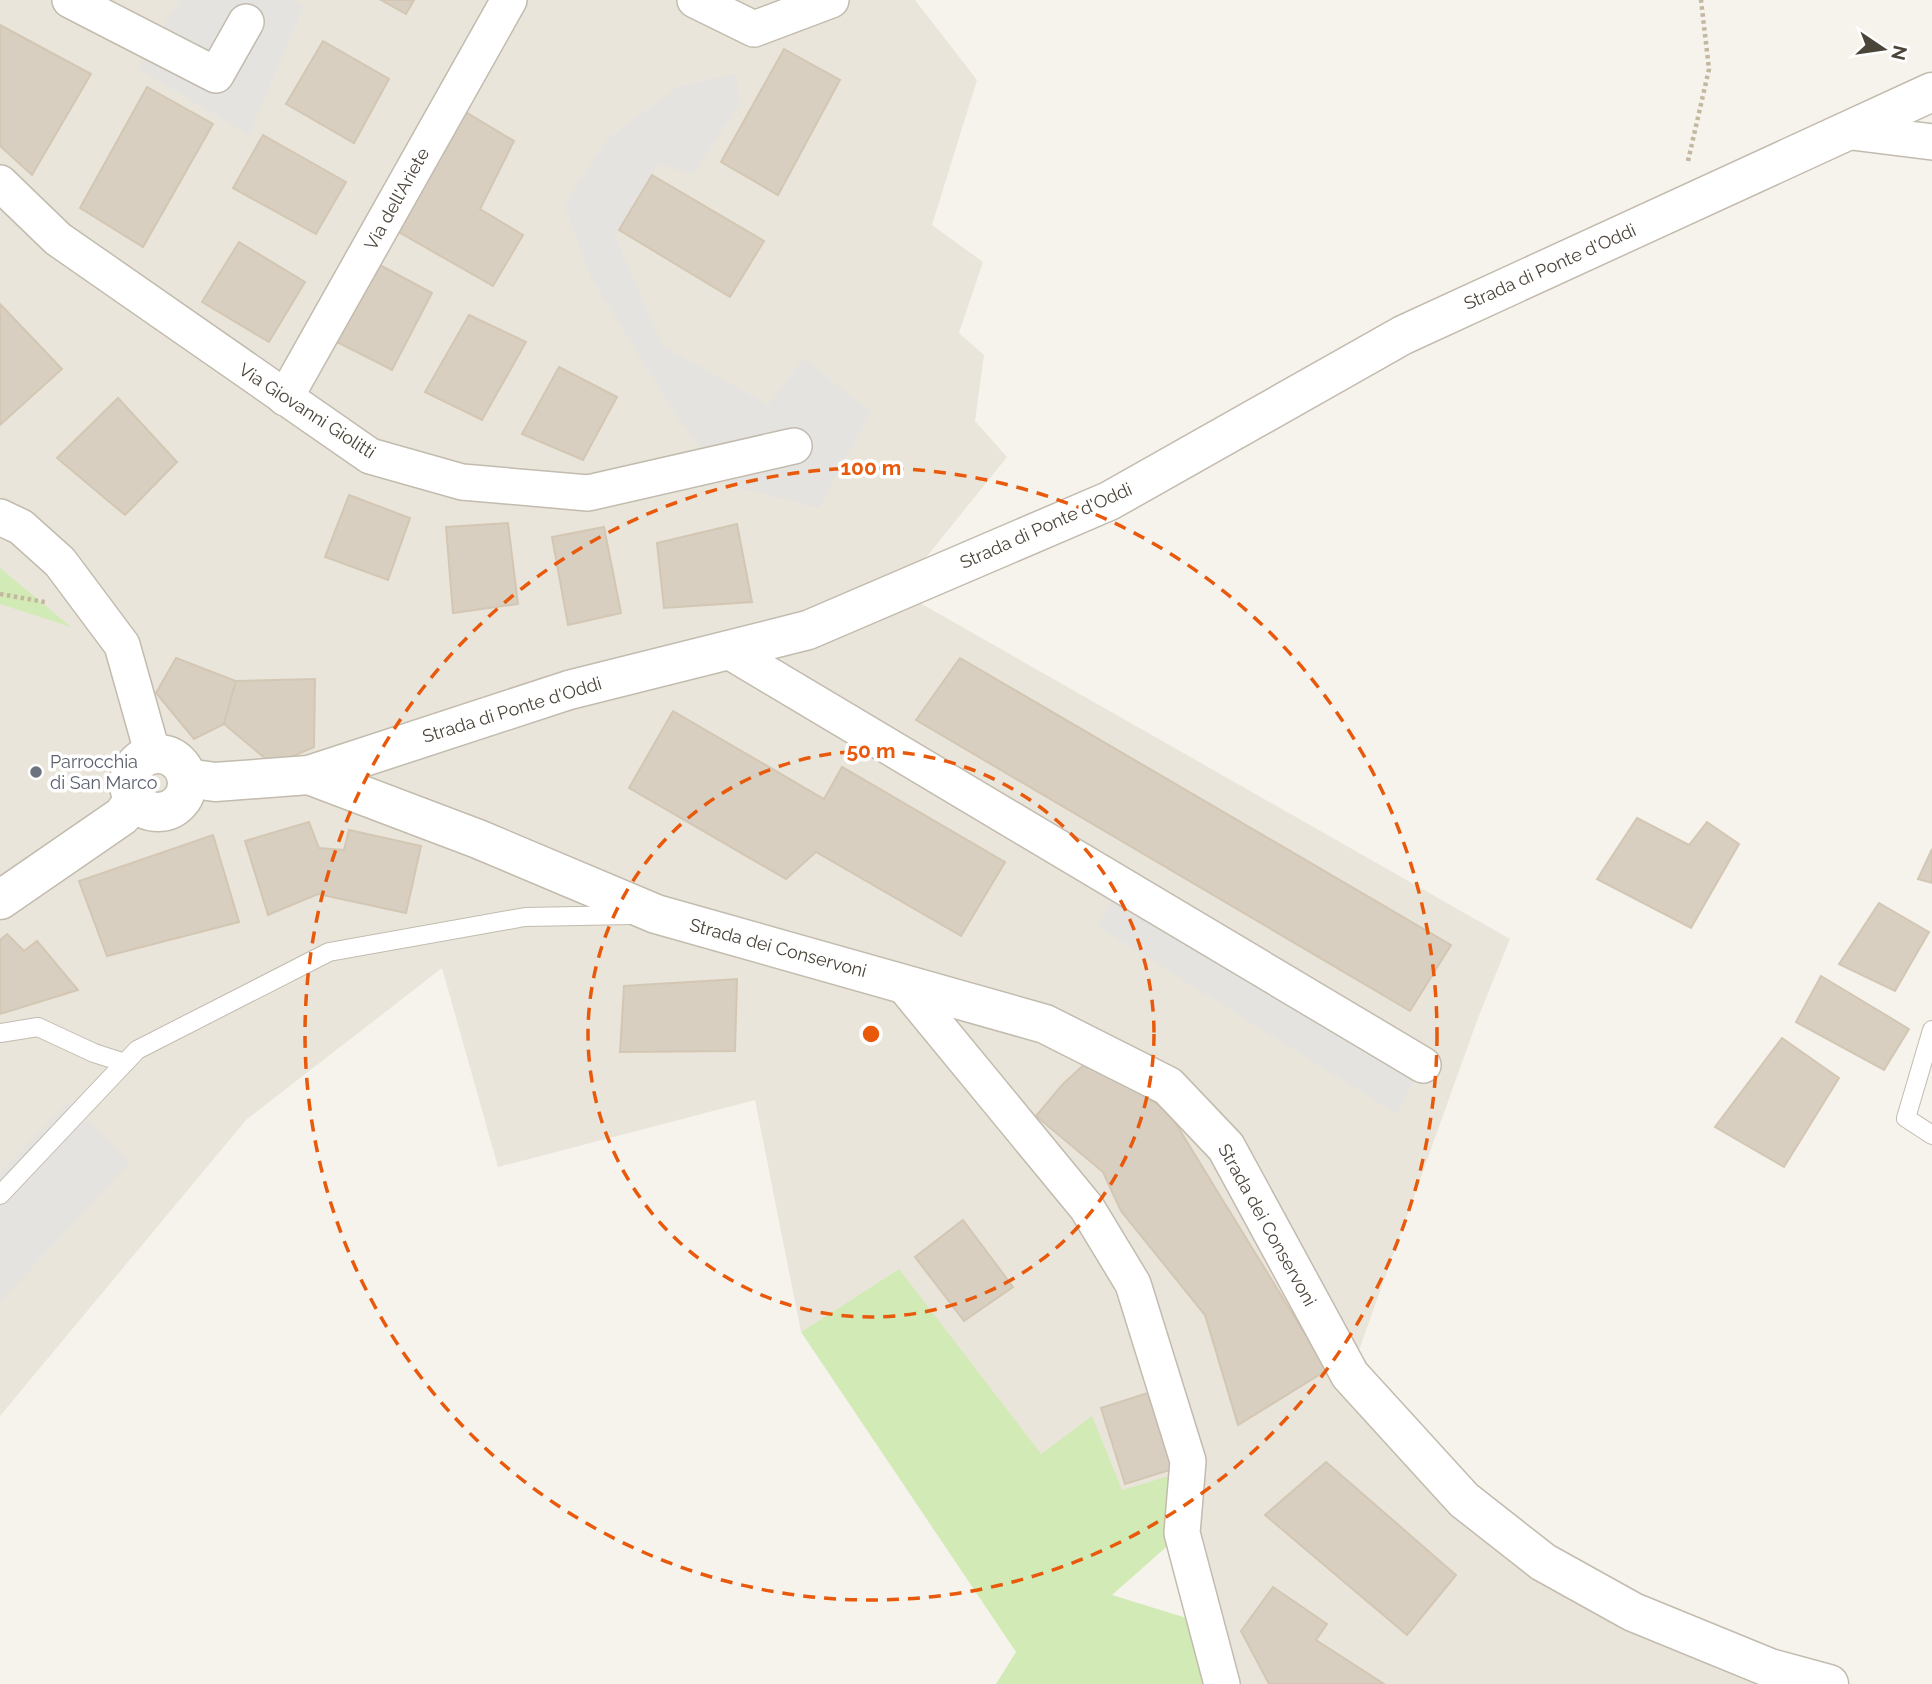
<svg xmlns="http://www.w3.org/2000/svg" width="1932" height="1684" font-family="Raleway,sans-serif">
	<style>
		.residential { fill: #eae5da }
		.green { fill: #d2eab5 }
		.parking { fill: #e5e3e0 }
		.building { fill: #d8cfc1; stroke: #d3c7b4; stroke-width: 2 }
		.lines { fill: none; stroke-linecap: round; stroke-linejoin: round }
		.service-casing { stroke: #c2bbae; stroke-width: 20 }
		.minor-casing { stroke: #c2bbae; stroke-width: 38 }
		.tertiary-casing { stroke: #c2bbae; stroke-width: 41 }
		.path { stroke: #c4b79f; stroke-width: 4.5; stroke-dasharray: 3.5 3.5; stroke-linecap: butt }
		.service { stroke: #fff; stroke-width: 18 }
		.minor { stroke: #fff; stroke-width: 35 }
		.tertiary { stroke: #fff; stroke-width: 38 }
		.ring { fill: none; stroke: #e8590c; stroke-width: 3.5; stroke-dasharray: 12 9 }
		.worship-dot { fill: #6b7280; stroke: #fff; stroke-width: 2.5 }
		.labels { text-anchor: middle; stroke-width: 7; stroke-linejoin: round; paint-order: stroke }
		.street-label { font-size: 18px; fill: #4b4439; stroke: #fff }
		.worship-label { font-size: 18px; fill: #5b616d; stroke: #fff; text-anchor: start }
		.centre { fill: #e8590c; stroke: #fff; stroke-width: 3.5 }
		.ring-label { font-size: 21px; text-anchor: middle; font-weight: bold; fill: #e8590c; stroke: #fff; stroke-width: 7; stroke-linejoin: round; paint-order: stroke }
	</style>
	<rect width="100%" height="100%" fill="#f6f3ec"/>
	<polygon class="residential" points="0,0 915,0 977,80 932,225 983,262 959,333 984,355 975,421 1007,457 899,591 1510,939 1478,1018 1350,1375 1543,1562 1829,1684 1222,1684 1181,1534 1111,1595 899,1269 801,1332 755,1100 498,1167 442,968 246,1120 0,1416"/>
	<g class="green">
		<polygon points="0,568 71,627 0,604"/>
		<polygon points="899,1269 1041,1454 1092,1416 1122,1490 1169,1476 1182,1533 1112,1595 1206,1624 1222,1684 996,1684 1016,1652 801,1332"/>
	</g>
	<g class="parking">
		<polygon points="180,0 293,0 304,6 249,135 137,68"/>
		<polygon points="736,73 740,103 693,174 658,164 615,236 663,346 768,405 804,358 871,412 819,508 732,486 677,417 591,278 564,205 608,138 678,87"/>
		<polygon points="1121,885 1423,1065 1397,1114 1097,926"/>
		<polygon points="69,1101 130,1162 0,1302 0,1173"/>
	</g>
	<g class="building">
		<polygon points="381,0 414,0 406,14"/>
		<polygon points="0,25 91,74 32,175 0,146"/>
		<polygon points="323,41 389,79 354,143 286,104"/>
		<polygon points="784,49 840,80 778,195 721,162"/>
		<polygon points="147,87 213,124 143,247 80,208"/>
		<polygon points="459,108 514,141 480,209 523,235 493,286 388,226"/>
		<polygon points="263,135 346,182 316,234 233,188"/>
		<polygon points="652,175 764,241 730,297 619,230"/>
		<polygon points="239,242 305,282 269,342 202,302"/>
		<polygon points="376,263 432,293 392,370 333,340"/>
		<polygon points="0,304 62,369 0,425"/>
		<polygon points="469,315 526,342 482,420 425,392"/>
		<polygon points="559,367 617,397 583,460 522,434"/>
		<polygon points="118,398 177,462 125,515 57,458"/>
		<polygon points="349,495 410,518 388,580 325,557"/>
		<polygon points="508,523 518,604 453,613 446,527"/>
		<polygon points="737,524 752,602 664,608 657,543"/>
		<polygon points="604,527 621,613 568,625 552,537"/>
		<polygon points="176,658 236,681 224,724 194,739 156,693"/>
		<polygon points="960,658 1451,945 1410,1011 916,720"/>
		<polygon points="315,679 314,747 273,765 224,724 236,681"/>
		<polygon points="673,711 824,799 842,767 1005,862 961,936 816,852 786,879 629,788"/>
		<polygon points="1637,818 1689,845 1707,822 1739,844 1691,928 1597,879"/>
		<polygon points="309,822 319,848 344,850 349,830 421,846 406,913 318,894 268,915 245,841"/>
		<polygon points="213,835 239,922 107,956 79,881"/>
		<polygon points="1932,849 1932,883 1918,879"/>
		<polygon points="1879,903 1929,932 1895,991 1839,964"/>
		<polygon points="7,934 24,951 37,941 78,990 0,1014 0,940"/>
		<polygon points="1821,976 1909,1029 1884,1070 1796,1022"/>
		<polygon points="737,979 735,1051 620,1052 624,986"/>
		<polygon points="1782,1038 1839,1078 1784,1167 1715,1127"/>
		<polygon points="1088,1061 1168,1111 1327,1370 1238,1425 1205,1315 1121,1211 1103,1172 1036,1116 1063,1084"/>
		<polygon points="963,1220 1013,1287 964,1321 915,1257"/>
		<polygon points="1157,1390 1176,1468 1125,1484 1101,1408"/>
		<polygon points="1326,1462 1456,1575 1407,1635 1265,1515"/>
		<polygon points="1273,1587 1327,1624 1316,1640 1384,1684 1269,1684 1241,1631"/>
	</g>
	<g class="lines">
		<g class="service-casing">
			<g id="service">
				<polyline points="1932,1030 1906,1118 1932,1135"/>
				<polyline points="0,1033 38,1027 94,1053 125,1063"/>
				<polyline points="0,1195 137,1050 329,952 525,917 632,915"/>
			</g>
		</g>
		<g class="minor-casing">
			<g id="minor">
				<polyline points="70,0 216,75 246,22"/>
				<polyline points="695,0 754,29 831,0"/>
				<polyline points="1844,131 1932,142"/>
				<polyline points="0,183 58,239 370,456 462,482 588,493 794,446"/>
				<polyline points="285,398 509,0"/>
				<polyline points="0,517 21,527 60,562 122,645 153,755"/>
				<polyline points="727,650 1423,1065"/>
				<polyline points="901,982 1087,1208 1133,1284 1188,1461 1182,1533 1222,1684"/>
			</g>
		</g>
		<g class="tertiary-casing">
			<g id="tertiary">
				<circle cx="158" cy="783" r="29"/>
				<polyline points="309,775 478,839 656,914 1045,1024 1168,1086 1226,1147 1350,1375 1464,1500 1543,1562 1633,1612 1770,1668 1829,1684"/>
				<polyline points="187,778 215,782 309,775 569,690 808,630 1109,501 1403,335 1932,92"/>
				<polyline points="0,900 122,816 134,800"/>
			</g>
		</g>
		<g class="path">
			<polyline points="1688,161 1709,69 1701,0"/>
			<polyline points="0,594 45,602"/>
		</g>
		<use href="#service" class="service"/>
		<use href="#minor" class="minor"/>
		<use href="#tertiary" class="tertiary"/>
	</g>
	<g class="ring">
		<circle cx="871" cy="1034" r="283"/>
		<circle cx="871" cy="1034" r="566"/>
	</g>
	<circle class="worship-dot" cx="36" cy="772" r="7"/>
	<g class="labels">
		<g class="street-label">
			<text transform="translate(397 199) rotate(-61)" y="6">Via dell'Ariete</text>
			<text transform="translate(1550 267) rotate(-24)" y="6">Strada di Ponte d'Oddi</text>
			<text transform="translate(307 411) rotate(33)" y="6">Via Giovanni Giolitti</text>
			<text transform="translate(1046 526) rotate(-24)" y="6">Strada di Ponte d'Oddi</text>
			<text transform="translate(512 710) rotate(-17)" y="6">Strada di Ponte d'Oddi</text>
			<text transform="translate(778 948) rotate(15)" y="6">Strada dei Conservoni</text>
			<text transform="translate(1267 1225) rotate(61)" y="6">Strada dei Conservoni</text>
		</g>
		<g class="worship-label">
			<text x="50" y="768">Parrocchia<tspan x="50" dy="21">di San Marco</tspan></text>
		</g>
	</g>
	<circle cx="871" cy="1034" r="10" class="centre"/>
	<g class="ring-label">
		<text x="871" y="475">100 m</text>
		<text x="871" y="758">50 m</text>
	</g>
	<g transform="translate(1883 49) rotate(103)" stroke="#ffffff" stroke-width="5" paint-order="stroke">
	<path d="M0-5L12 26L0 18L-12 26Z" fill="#4b4439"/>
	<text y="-10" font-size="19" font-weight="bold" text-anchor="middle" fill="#4b4439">N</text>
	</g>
</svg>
